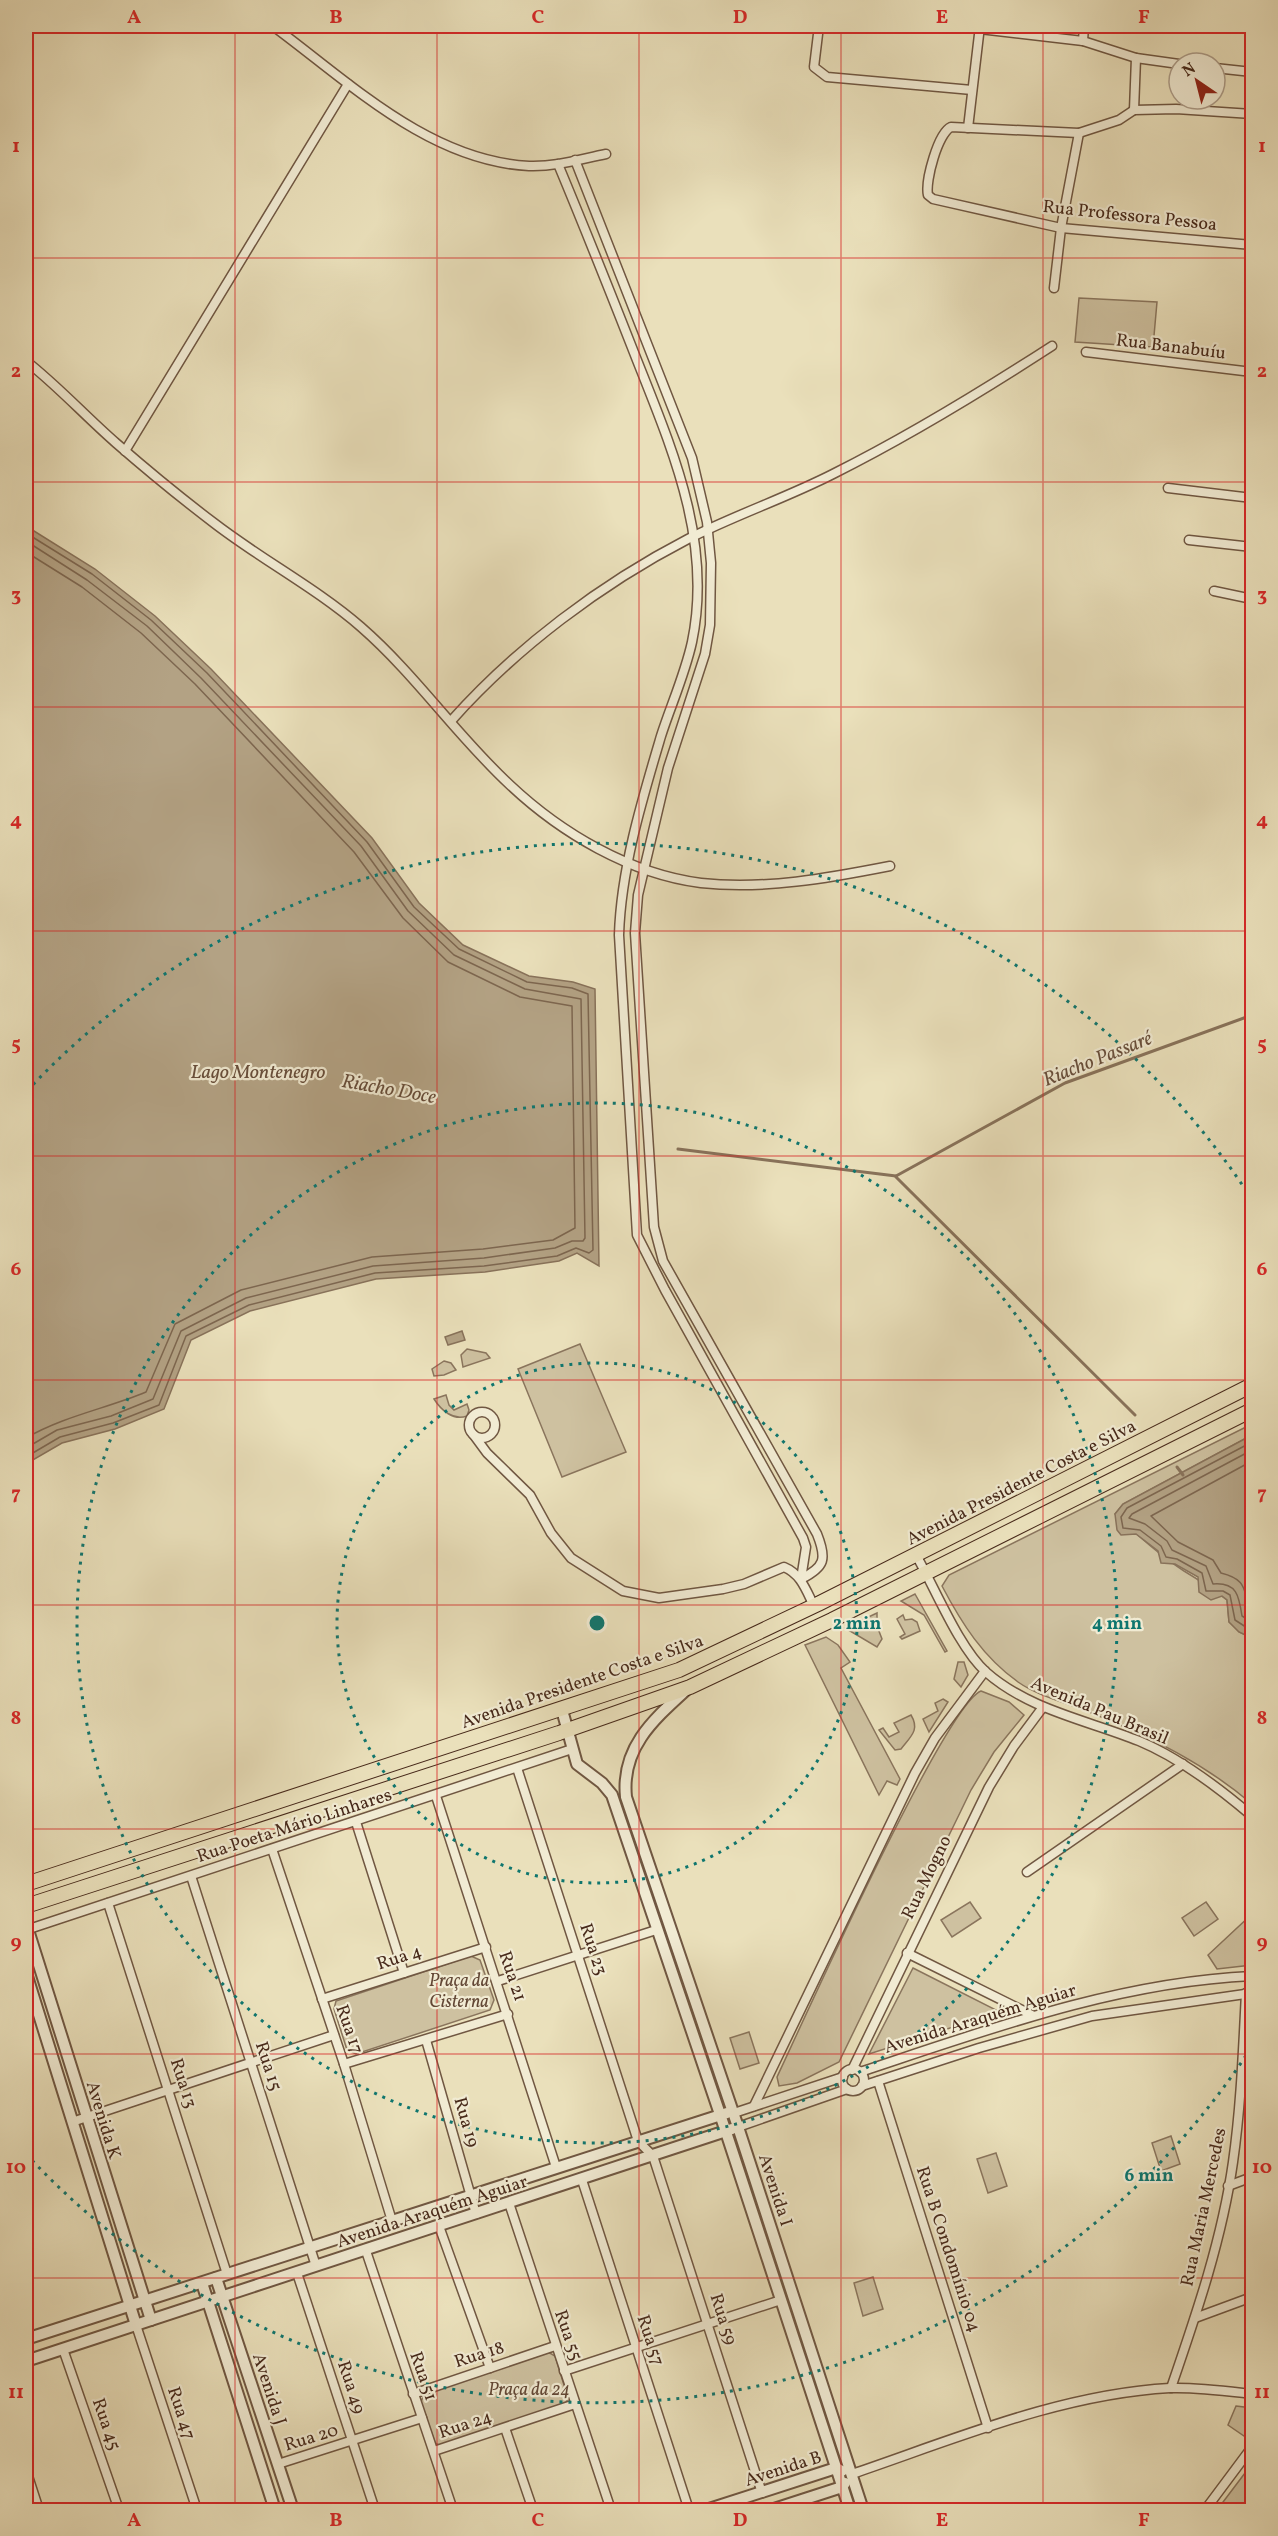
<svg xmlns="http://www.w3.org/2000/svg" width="1278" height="2536" font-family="Vollkorn,serif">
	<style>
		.green { fill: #cec1a0; stroke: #8a755d; stroke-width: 1.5 }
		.water { fill: #b3a284; stroke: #88725a; stroke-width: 1.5 }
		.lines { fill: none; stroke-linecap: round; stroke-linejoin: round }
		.shore { stroke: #7d664f; stroke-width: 1.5 }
		.stream { stroke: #88725a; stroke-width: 3 }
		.minor-casing { stroke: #705742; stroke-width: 11 }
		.tertiary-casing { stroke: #705742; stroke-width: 14 }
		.primary-casing { stroke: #47291a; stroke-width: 16 }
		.minor { stroke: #f1ebd3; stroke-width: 8 }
		.tertiary { stroke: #f1ebd3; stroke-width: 10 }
		.primary { stroke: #eae0bb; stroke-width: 14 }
		.grid { fill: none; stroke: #d62828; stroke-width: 1.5; stroke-opacity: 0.55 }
		.ring { fill: none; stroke: #0f766e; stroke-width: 3; stroke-dasharray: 3 6 }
		.labels { text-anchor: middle; stroke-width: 4.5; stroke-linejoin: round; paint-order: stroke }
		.street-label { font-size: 18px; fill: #47291a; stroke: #f1ebd3 }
		.park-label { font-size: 18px; font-style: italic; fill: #624735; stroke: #f1ebd3 }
		.water-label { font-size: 20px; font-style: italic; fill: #674d3a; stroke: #f1ebd3 }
		.centre { fill: #0f766e; stroke: #f1ebd3; stroke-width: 3 }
		.ring-label { font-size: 18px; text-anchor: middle; font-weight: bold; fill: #0f766e; stroke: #f1ebd3; stroke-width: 4.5; stroke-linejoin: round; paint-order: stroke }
		.neatline { fill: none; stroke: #d62828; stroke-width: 2 }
		.grid-label { font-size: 20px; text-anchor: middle; font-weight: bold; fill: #d62828 }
	</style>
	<rect width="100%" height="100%" fill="#eae0bb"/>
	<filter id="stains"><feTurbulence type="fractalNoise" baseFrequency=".00333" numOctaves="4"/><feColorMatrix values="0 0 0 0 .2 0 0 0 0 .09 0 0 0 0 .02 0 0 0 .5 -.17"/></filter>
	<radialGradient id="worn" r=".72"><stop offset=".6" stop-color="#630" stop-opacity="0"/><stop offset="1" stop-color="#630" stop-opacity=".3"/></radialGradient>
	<g class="green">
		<polygon points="1079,298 1157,302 1153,347 1075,342"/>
		<polygon points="580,1344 626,1452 562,1477 518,1369"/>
		<polygon points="467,1349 486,1353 490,1358 463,1367 461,1355"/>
		<polygon points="444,1361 451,1363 456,1370 444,1375 434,1376 432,1369"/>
		<path d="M446,1395L449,1405L454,1410L467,1404L469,1410L467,1416C453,1421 441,1410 434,1399Z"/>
		<path d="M1252,1424V1435L1123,1504L1115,1514C1136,1534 1159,1555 1184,1571C1199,1580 1213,1589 1227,1600L1229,1622L1239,1632L1252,1638V1804C1205,1764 1151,1737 1094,1714C1069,1703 1041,1698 1018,1682C983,1657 962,1624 942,1586L949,1575Z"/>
		<polygon points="915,1594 947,1651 945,1652 924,1615 901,1601"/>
		<polygon points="877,1613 877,1626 882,1639 877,1647 845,1628"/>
		<polygon points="903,1615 905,1620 912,1619 917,1622 920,1631 902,1639 900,1637 905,1634 897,1619"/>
		<polygon points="826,1637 838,1645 850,1662 841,1668 900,1779 897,1785 887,1781 879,1795 805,1645"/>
		<polygon points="958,1662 964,1662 968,1675 961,1687 954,1679"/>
		<path d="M981,1691L1009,1702L1024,1715L994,1752L971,1790L839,2062L797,2083L779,2086L777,2077C803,2022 945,1705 981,1691Z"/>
		<polygon points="943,1699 948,1702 929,1732 923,1719 938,1711 935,1703"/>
		<path d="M911,1715C920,1730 911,1736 901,1749L895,1750L879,1730L883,1728L889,1737L899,1732L894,1723Z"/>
		<polygon points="970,1902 981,1918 952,1937 941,1920"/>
		<polygon points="1206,1902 1218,1919 1194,1936 1182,1918"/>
		<polygon points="1252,1914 1252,1965 1217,1969 1208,1955"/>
		<polygon points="471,1956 480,1960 494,2000 490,2010 356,2054 347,2050 334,2009 336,2001"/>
		<polygon points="913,1968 1000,2012 869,2054"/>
		<polygon points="749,2032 759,2063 740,2069 730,2038"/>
		<polygon points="1171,2136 1180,2164 1161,2171 1152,2143"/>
		<polygon points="996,2153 1007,2186 988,2193 977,2159"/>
		<polygon points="873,2277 883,2309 863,2316 854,2283"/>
		<polygon points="548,2352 555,2356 568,2398 564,2407 443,2447 435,2443 421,2402 424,2394"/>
		<polygon points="1236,2406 1252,2408 1252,2425 1244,2436 1228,2425"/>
		<polygon points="1252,2464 1252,2510 1217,2510 1248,2469"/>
	</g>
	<g class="water">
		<polygon points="26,526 95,569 155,616 211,669 372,838 419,903 463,945 529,976 573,982 595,989 599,1266 577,1253 559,1261 485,1272 376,1279 250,1311 191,1340 164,1409 115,1429 62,1443 26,1464"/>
		<polygon points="462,1331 465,1340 448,1345 445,1337"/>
		<polygon points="1252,1435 1252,1638 1239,1632 1229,1622 1227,1600 1222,1596 1211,1600 1199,1592 1198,1577 1175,1564 1161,1563 1158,1551 1136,1534 1121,1535 1117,1530 1115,1514 1123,1504"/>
	</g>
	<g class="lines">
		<g class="shore">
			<polyline points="26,533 92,574 151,620 207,673 367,842 414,907 459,949 527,982 572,988 588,994 593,1250 589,1253 576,1248 557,1256 484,1266 375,1273 249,1305 186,1336 159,1405 113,1423 60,1437 26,1457"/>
			<polyline points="26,541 87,580 147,626 201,678 361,846 408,911 454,955 525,989 581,999 585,1238 583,1241 572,1241 555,1248 484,1258 373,1266 246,1298 181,1331 153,1399 111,1416 57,1430 26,1448"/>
			<path d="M26,552L82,587L141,633L195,684L354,852L403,918L448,962L520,997L572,1006L575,1228L553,1240L483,1249L372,1257L241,1290L175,1324L146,1392C105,1409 64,1416 26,1438"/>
			<polyline points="1252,1442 1127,1508 1121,1517 1123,1528 1140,1530 1161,1546 1166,1557 1177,1559 1202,1573 1206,1591 1223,1591 1230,1595 1235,1620 1252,1631"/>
			<path d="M1252,1450L1132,1514L1129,1518L1145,1524L1167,1541L1172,1550L1206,1566L1213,1584C1237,1582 1239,1596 1242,1616L1252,1622"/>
			<path d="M1252,1461L1151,1516L1178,1542L1213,1560L1221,1573C1250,1580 1242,1593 1252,1612"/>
		</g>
		<g class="stream">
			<polyline points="678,1149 896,1176"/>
			<polyline points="896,1176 1065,1083 1252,1015"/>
			<polyline points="896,1177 1135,1415"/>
			<polyline points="1177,1467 1183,1475"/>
		</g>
		<g class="minor-casing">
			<g id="minor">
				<path d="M273,26C349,82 429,161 529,166C555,167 581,159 606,154"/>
				<polyline points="819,26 814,67 827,77 972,90"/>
				<polyline points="954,26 1083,41 1136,58 1134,110"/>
				<polyline points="1083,41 1084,26"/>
				<polyline points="1136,58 1179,64"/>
				<polyline points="1215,68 1252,72"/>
				<path d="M1134,110L1119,120L1079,133L951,127C938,133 925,181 928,195L933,199L1061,228L1252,245"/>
				<polyline points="1134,110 1176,109 1252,114"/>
				<polyline points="968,128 980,26"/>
				<path d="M575,160L692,458L707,522L711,563L710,625L705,654L668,768L638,895L635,933L654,1227L663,1261L817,1534C827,1559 825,1567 801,1579"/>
				<path d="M558,164C583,224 607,284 631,345C668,440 714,537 692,642C685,674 671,705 661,736C642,800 621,869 619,935L637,1235L665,1290L803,1538L806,1547L801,1579"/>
				<polyline points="1054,288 1061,228 1079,133"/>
				<polyline points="1086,352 1252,372"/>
				<path d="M26,361C58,386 85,416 116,443C147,470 181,498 214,523C262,560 316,588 361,627C416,675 457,736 510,785C561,833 630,874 701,883C764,890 829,878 890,866"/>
				<polyline points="125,451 348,84"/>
				<polyline points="1168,488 1252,498"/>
				<polyline points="1189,540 1252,547"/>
				<polyline points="1214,591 1252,599"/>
				<path d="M451,721C516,648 601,584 688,539C735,515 786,498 833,474C909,436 981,392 1052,346"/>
				<circle cx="482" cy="1425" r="13"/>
				<path d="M473,1434L487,1453L530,1495L551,1533L571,1558L623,1591L659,1598L723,1589L744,1584L784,1567C801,1574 806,1590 814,1606"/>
				<path d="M916,1555C935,1588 959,1648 986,1672C1029,1710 1087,1720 1139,1741C1180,1758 1218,1787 1252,1816"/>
				<polyline points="517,1768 638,2141 653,2156 762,2493"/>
				<polyline points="436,1796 556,2167"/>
				<polyline points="356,1822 404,1973"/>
				<polyline points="272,1849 344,2064 392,2221"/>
				<polyline points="1027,1872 1183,1764"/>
				<polyline points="191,1876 316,2266"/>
				<polyline points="108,1903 227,2274"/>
				<polyline points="26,1930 572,1749"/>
				<polyline points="907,1953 1032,2015"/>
				<polyline points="498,1981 656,1930"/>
				<polyline points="322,1999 486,1947"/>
				<polyline points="426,2040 476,2214"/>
				<polyline points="344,2064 508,2014"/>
				<circle cx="853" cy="2080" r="11"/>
				<polyline points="852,2070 989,1787 1014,1746 1043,1707"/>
				<path d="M860,2072C987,2030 1117,1982 1252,1976"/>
				<polyline points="878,2081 988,2428"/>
				<polyline points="862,2086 979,2048 1092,2016 1252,1993"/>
				<polyline points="754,2106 915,1773 935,1738 985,1671"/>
				<polyline points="734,2113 843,2077"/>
				<polyline points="72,2122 334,2035"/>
				<polyline points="738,2127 847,2089"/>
				<polyline points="582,2180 689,2510"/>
				<polyline points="1228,2186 1252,2177"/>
				<polyline points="509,2203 611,2510"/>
				<polyline points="439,2226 490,2368"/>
				<polyline points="366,2251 453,2510"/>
				<polyline points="297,2273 375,2510"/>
				<polyline points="1195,2318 1252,2297"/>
				<polyline points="136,2325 197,2510"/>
				<polyline points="63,2349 119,2510"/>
				<polyline points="564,2371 781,2300"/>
				<path d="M1171,2388C1196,2315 1222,2240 1233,2162C1241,2106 1243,2050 1246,1993"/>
				<polyline points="413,2394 555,2346"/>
				<polyline points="505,2428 533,2510"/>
				<polyline points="434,2451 575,2404"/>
				<polyline points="278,2464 422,2418"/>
				<polyline points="26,2470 39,2510"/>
				<path d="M852,2474C955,2439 1061,2394 1170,2388C1197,2387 1226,2391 1252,2394"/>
				<polyline points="1205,2510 1252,2447"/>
			</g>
		</g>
		<g class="tertiary-casing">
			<g id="tertiary">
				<path d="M686,1690C653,1720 621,1748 626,1797L738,2127L863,2510"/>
				<polyline points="562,1710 577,1764 602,1783 612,1795 726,2132 850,2510"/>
				<polyline points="28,1930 151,2320"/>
				<polyline points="26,1973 136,2325"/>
				<polyline points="216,2278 293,2510"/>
				<polyline points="202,2283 275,2510"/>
				<polyline points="26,2339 727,2113"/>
				<polyline points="26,2361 732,2129"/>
				<polyline points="706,2510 836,2468 842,2471"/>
				<polyline points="771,2510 842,2487 845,2483"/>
			</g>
		</g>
		<g class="primary-casing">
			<g id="primary">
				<polyline points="26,1884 679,1670 818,1604 1252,1385"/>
				<polyline points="26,1906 559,1733 690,1687 832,1620 1252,1410"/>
			</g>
		</g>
		<use href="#minor" class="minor"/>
		<use href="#tertiary" class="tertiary"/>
		<use href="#primary" class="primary"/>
	</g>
	<path class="grid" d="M235,26V2510M437,26V2510M639,26V2510M841,26V2510M1043,26V2510M26,258H1252M26,482H1252M26,707H1252M26,931H1252M26,1156H1252M26,1380H1252M26,1605H1252M26,1829H1252M26,2054H1252M26,2278H1252"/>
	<g class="ring">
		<circle cx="597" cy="1623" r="260"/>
		<circle cx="597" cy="1623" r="520"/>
		<path d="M1251 2048A780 780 0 0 1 27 2155M27 1091A780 780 0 0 1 1251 1198"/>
	</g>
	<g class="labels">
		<g class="street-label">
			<text transform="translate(1130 215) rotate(6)" y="6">Rua Professora Pessoa</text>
			<text transform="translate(1171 346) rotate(7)" y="6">Rua Banabuíu</text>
			<text transform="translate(1021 1482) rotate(-27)" y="6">Avenida Presidente Costa e Silva</text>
			<text transform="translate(582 1681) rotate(-19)" y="6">Avenida Presidente Costa e Silva</text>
			<text transform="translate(1100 1710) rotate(23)" y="6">Avenida Pau Brasil</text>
			<text transform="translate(294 1825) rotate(-18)" y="6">Rua Poeta Mário Linhares</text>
			<text transform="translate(926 1877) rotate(-64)" y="6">Rua Mogno</text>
			<text transform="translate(594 1949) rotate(72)" y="6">Rua 23</text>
			<text transform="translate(399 1957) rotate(-18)" y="6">Rua 4</text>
			<text transform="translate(513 1976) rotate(71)" y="6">Rua 21</text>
			<text transform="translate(980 2018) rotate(-17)" y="6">Avenida Araquém Aguiar</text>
			<text transform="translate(350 2029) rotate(71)" y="6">Rua 17</text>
			<text transform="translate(269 2066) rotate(72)" y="6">Rua 15</text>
			<text transform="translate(184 2083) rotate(72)" y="6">Rua 13</text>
			<text transform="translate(104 2120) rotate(73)" y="6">Avenida K</text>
			<text transform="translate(467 2122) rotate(74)" y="6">Rua 19</text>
			<text transform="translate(776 2190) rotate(72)" y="6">Avenida I</text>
			<text transform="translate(1203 2207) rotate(-78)" y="6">Rua Maria Mercedes</text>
			<text transform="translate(432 2211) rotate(-18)" y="6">Avenida Araquém Aguiar</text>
			<text transform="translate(949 2249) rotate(72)" y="6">Rua B Condomínio 04</text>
			<text transform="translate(724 2319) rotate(72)" y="6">Rua 59</text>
			<text transform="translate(569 2335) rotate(71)" y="6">Rua 55</text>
			<text transform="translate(651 2340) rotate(72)" y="6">Rua 57</text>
			<text transform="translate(479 2354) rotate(-18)" y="6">Rua 18</text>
			<text transform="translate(424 2376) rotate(71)" y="6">Rua 51</text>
			<text transform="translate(352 2387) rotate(72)" y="6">Rua 49</text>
			<text transform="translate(270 2389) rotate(72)" y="6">Avenida J</text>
			<text transform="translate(182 2413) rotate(72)" y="6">Rua 47</text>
			<text transform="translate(107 2424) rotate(71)" y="6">Rua 45</text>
			<text transform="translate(465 2424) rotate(-18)" y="6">Rua 24</text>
			<text transform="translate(311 2437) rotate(-17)" y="6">Rua 20</text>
			<text transform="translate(783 2468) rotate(-18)" y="6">Avenida B</text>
		</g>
		<g class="park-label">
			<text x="459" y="1986">Praça da<tspan x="459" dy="21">Cisterna</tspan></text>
			<text x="529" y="2395">Praça da 24</text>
		</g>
		<g class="water-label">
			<text transform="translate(1097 1058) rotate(-22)" y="7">Riacho Passaré</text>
			<text x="258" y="1078">Lago Montenegro</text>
			<text transform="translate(389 1088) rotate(10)" y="7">Riacho Doce</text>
		</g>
	</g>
	<circle cx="597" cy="1623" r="9" class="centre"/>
	<g class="ring-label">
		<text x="857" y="1629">2 min</text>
		<text x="1117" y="1629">4 min</text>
		<text x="1149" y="2181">6 min</text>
	</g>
	<rect width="1278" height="2536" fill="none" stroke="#eae0bb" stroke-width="66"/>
	<g transform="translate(1197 81) rotate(325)"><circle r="28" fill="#f1ebd3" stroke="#ad9d89" stroke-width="1.5"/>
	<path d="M0-4.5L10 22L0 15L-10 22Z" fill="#8f2418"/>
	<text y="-9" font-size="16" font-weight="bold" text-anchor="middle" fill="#47291a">N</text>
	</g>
	<rect x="33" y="33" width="1212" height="2470" class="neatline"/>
	<g class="grid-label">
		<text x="134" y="23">A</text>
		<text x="336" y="23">B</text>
		<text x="538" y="23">C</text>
		<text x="740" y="23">D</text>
		<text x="942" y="23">E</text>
		<text x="1144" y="23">F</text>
		<text x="16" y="152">1</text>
		<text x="1262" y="152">1</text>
		<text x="16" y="377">2</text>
		<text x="1262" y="377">2</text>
		<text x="16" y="601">3</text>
		<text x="1262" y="601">3</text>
		<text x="16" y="826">4</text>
		<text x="1262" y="826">4</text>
		<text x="16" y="1050">5</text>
		<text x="1262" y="1050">5</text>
		<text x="16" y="1275">6</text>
		<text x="1262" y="1275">6</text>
		<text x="16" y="1499">7</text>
		<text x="1262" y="1499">7</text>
		<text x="16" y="1724">8</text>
		<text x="1262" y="1724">8</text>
		<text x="16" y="1948">9</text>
		<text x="1262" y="1948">9</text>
		<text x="16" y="2173">10</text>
		<text x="1262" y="2173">10</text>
		<text x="16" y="2398">11</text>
		<text x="1262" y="2398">11</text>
		<text x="134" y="2526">A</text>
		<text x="336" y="2526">B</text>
		<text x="538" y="2526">C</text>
		<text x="740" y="2526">D</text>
		<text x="942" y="2526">E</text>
		<text x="1144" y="2526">F</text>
	</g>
	<rect width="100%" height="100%" filter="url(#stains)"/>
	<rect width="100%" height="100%" fill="url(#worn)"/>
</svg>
